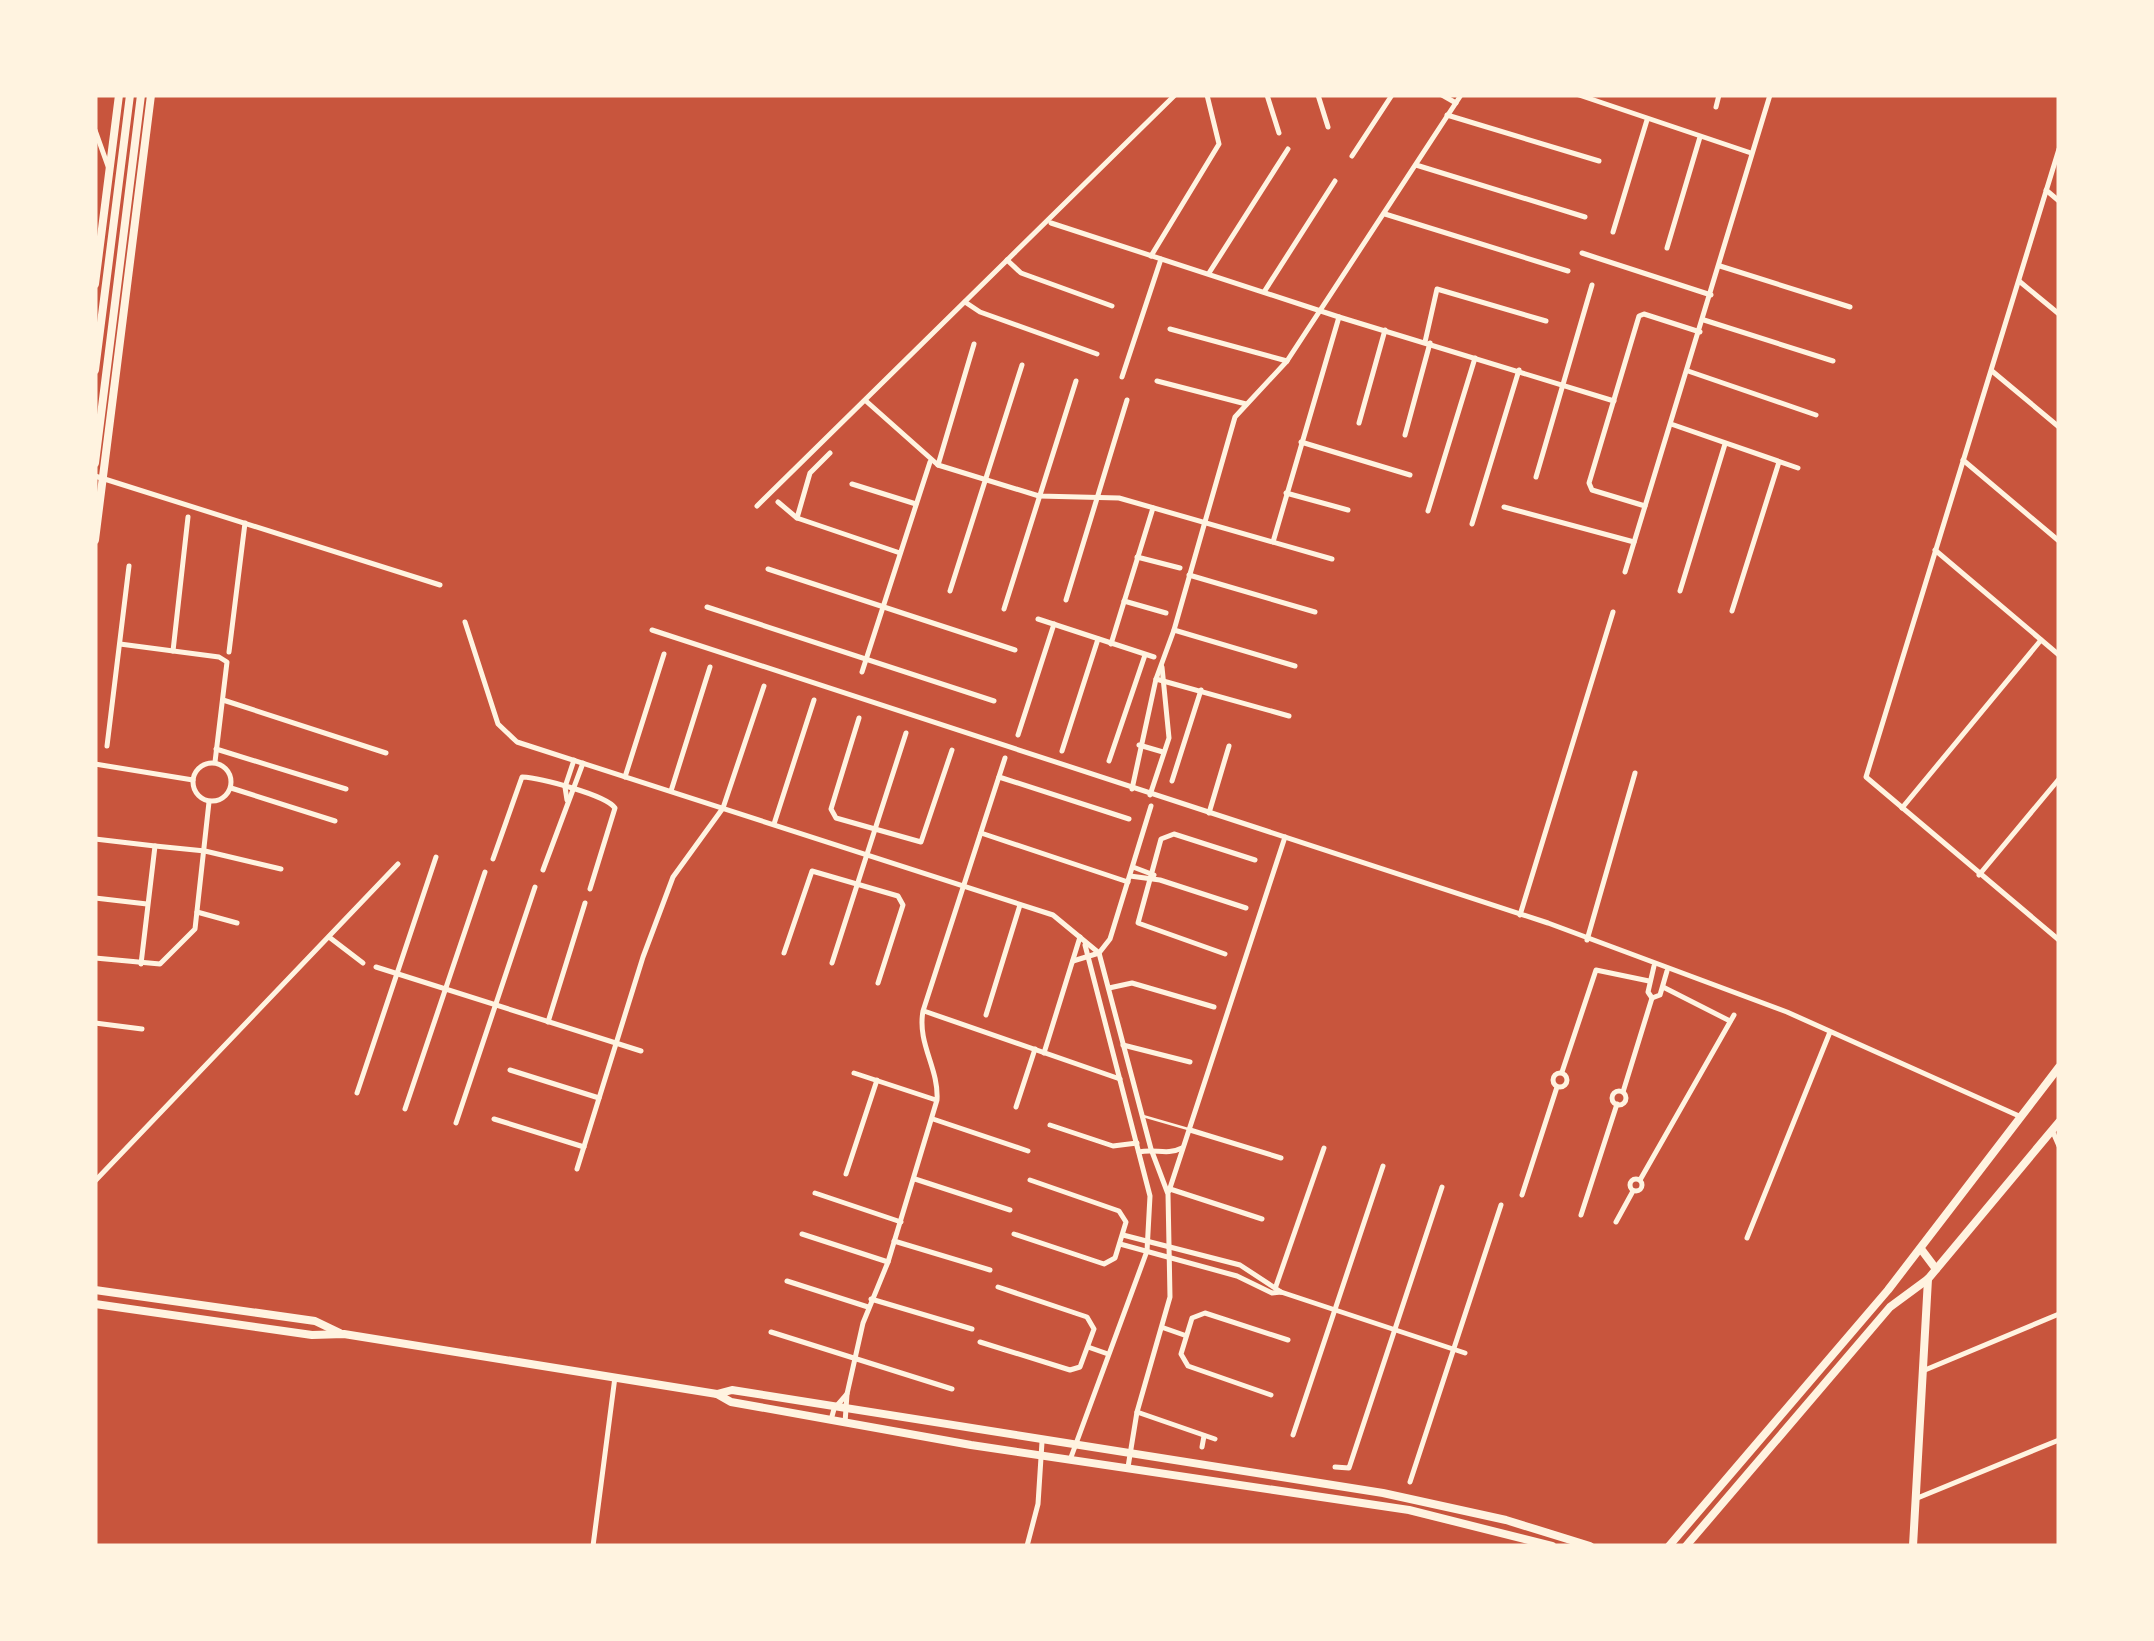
<svg xmlns="http://www.w3.org/2000/svg" width="2154" height="1641" font-family="'PT Sans Narrow',sans-serif">
	<style>
		.lines { fill: none; stroke-linecap: round; stroke-linejoin: round }
		.service { stroke: #fff3e0; stroke-width: 2.5 }
		.minor { stroke: #fff3e0; stroke-width: 5 }
		.tertiary { stroke: #fff3e0; stroke-width: 8 }
		.secondary { stroke: #fff3e0; stroke-width: 8 }
	</style>
	<rect width="100%" height="100%" fill="#c8553d"/>
	<g class="lines">
		<polyline class="service" points="1143,1116 1188,1129"/>
		<g class="minor">
			<polyline points="1267,95 1279,133"/>
			<polyline points="1318,95 1328,127"/>
			<polyline points="1442,95 1456,103"/>
			<polyline points="1579,95 1751,153"/>
			<polyline points="1716,107 1719,95"/>
			<polyline points="1447,115 1599,161"/>
			<polyline points="95,130 109,169"/>
			<polyline points="2059,149 1866,777 2059,940"/>
			<polyline points="1352,156 1392,95"/>
			<polyline points="1416,165 1585,217"/>
			<polyline points="2046,190 2059,201"/>
			<polyline points="1385,214 1568,271"/>
			<polyline points="1051,223 1339,317 1273,542"/>
			<polyline points="1613,232 1647,120"/>
			<polyline points="1667,248 1700,137"/>
			<polyline points="1582,253 1711,295"/>
			<polyline points="1151,256 1219,144 1207,95"/>
			<polyline points="1007,260 1021,273 1112,306"/>
			<polyline points="1720,266 1850,307"/>
			<polyline points="1209,273 1288,149"/>
			<polyline points="2019,281 2059,314"/>
			<polyline points="1264,292 1335,181"/>
			<polyline points="965,302 980,312 1097,354"/>
			<polyline points="1339,317 1614,401"/>
			<polyline points="1704,320 1833,361"/>
			<polyline points="1170,329 1287,361"/>
			<polyline points="1425,342 1437,289 1546,321"/>
			<polyline points="1688,371 1816,415"/>
			<polyline points="1992,371 2059,427"/>
			<polyline points="1122,377 1161,259"/>
			<polyline points="1157,381 1246,404"/>
			<polyline points="866,401 938,465 1039,496 1119,498 1332,559"/>
			<polyline points="1359,423 1385,330"/>
			<polyline points="1671,424 1798,468"/>
			<polyline points="1405,435 1430,343"/>
			<polyline points="1301,442 1410,475"/>
			<polyline points="1963,460 2059,541"/>
			<polyline points="938,465 974,344"/>
			<polyline points="95,476 440,585"/>
			<polyline points="1536,477 1592,285"/>
			<polyline points="852,484 916,504"/>
			<polyline points="1286,493 1348,510"/>
			<polyline points="778,502 797,518 900,553"/>
			<polyline points="757,506 1175,95"/>
			<polyline points="1645,506 1592,490 1589,483 1639,316 1644,314 1700,332"/>
			<polyline points="1504,507 1634,542"/>
			<polyline points="1428,511 1475,358"/>
			<polyline points="797,518 810,473 830,453"/>
			<polyline points="1472,524 1519,370"/>
			<polyline points="1935,550 2059,655"/>
			<polyline points="1137,557 1180,568"/>
			<polyline points="768,569 1015,650"/>
			<polyline points="1625,572 1770,95"/>
			<polyline points="1189,575 1315,612"/>
			<polyline points="950,591 1022,365"/>
			<polyline points="1680,591 1725,444"/>
			<polyline points="1066,600 1127,400"/>
			<polyline points="1124,601 1166,613"/>
			<polyline points="707,607 994,701"/>
			<polyline points="1004,609 1076,381"/>
			<polyline points="1732,611 1779,462"/>
			<polyline points="1038,619 1154,657"/>
			<polyline points="465,622 498,724 517,742 1053,915 1099,953 1151,1149 1168,1194 1170,1297 1137,1412 1128,1467"/>
			<polyline points="652,630 1548,923 1787,1012 2019,1116"/>
			<polyline points="1174,630 1295,666"/>
			<polyline points="120,644 219,657 227,662 215,762"/>
			<polyline points="1111,644 1153,508"/>
			<polyline points="173,651 188,517"/>
			<polyline points="229,652 245,523"/>
			<polyline points="862,672 930,462"/>
			<polyline points="1156,679 1289,716"/>
			<polyline points="223,700 386,753"/>
			<polyline points="859,718 831,809 836,818 921,842 952,750"/>
			<polyline points="1018,735 1054,624"/>
			<polyline points="1139,745 1163,752"/>
			<polyline points="107,746 129,566"/>
			<polyline points="216,749 346,789"/>
			<polyline points="1062,751 1098,639"/>
			<polyline points="1109,761 1145,655"/>
			<circle cx="212" cy="782" r="19"/>
			<polyline points="95,764 193,780"/>
			<polyline points="625,777 664,654"/>
			<polyline points="999,777 1129,819"/>
			<polyline points="1172,781 1201,690"/>
			<polyline points="231,788 335,821"/>
			<polyline points="1132,789 1156,679 1174,630 1235,417 1287,361 1461,95"/>
			<polyline points="671,791 710,667"/>
			<polyline points="1150,795 1169,738 1162,667"/>
			<polyline points="567,800 565,787 574,760"/>
			<polyline points="1902,808 2041,640"/>
			<polyline points="1209,813 1229,746"/>
			<polyline points="774,824 814,700"/>
			<polyline points="981,833 1128,882"/>
			<polyline points="95,839 155,846"/>
			<path d="M493,859L522,777C541,778 606,795 615,808L590,889"/>
			<polyline points="1133,867 1154,875"/>
			<polyline points="543,870 583,763"/>
			<polyline points="1979,875 2059,779"/>
			<polyline points="1130,876 1160,880 1246,908"/>
			<polyline points="95,898 147,904"/>
			<polyline points="197,912 237,923"/>
			<polyline points="1520,915 1613,612"/>
			<polyline points="329,937 363,963"/>
			<polyline points="1587,940 1635,773"/>
			<polyline points="784,953 812,871 898,896 903,905 878,983"/>
			<polyline points="1225,954 1138,923 1161,839 1174,834 1255,860"/>
			<polyline points="95,958 160,964 195,929 209,802"/>
			<polyline points="1073,961 1099,953 1110,939 1151,806"/>
			<polyline points="832,963 906,733"/>
			<polyline points="141,964 155,846 205,851 281,869"/>
			<polyline points="376,967 641,1051"/>
			<polyline points="1663,987 1730,1021"/>
			<polyline points="1109,988 1132,983 1214,1007"/>
			<polyline points="1652,998 1660,995 1667,971"/>
			<polyline points="924,1011 1120,1079"/>
			<polyline points="986,1015 1020,905"/>
			<polyline points="548,1022 585,903"/>
			<polyline points="95,1023 142,1029"/>
			<polyline points="1123,1045 1190,1062"/>
			<polyline points="1044,1053 1080,937"/>
			<polyline points="510,1070 599,1098"/>
			<polyline points="1562,1072 1596,970 1649,981"/>
			<circle cx="1560" cy="1080" r="7"/>
			<polyline points="854,1073 936,1100"/>
			<circle cx="1619" cy="1098" r="7"/>
			<polyline points="1623,1092 1652,998 1648,992 1654,966"/>
			<polyline points="357,1093 436,857"/>
			<polyline points="1016,1107 1035,1049"/>
			<polyline points="405,1109 485,872"/>
			<polyline points="494,1119 584,1147"/>
			<polyline points="933,1119 1028,1151"/>
			<polyline points="456,1123 535,887"/>
			<polyline points="1050,1125 1113,1146 1137,1143"/>
			<polyline points="1190,1130 1281,1158"/>
			<polyline points="2052,1130 2059,1146"/>
			<path d="M1139,1152C1155,1148 1166,1156 1182,1148"/>
			<polyline points="577,1169 643,957 673,877 723,808 764,686"/>
			<polyline points="846,1174 877,1080"/>
			<circle cx="1636" cy="1185" r="6"/>
			<polyline points="915,1179 1010,1210"/>
			<polyline points="1640,1180 1734,1015"/>
			<polyline points="95,1181 398,864"/>
			<polyline points="1170,1189 1262,1219"/>
			<polyline points="1169,1191 1285,837"/>
			<polyline points="815,1193 901,1222"/>
			<polyline points="1522,1195 1557,1087"/>
			<polyline points="1581,1215 1617,1104"/>
			<polyline points="1616,1222 1633,1191"/>
			<polyline points="802,1234 888,1262"/>
			<polyline points="1014,1234 1104,1264 1115,1258 1126,1222 1119,1211 1030,1180"/>
			<polyline points="1123,1235 1240,1265 1281,1292"/>
			<polyline points="1747,1238 1830,1032"/>
			<polyline points="894,1241 990,1270"/>
			<polyline points="1120,1244 1237,1276 1272,1293 1281,1292 1465,1353"/>
			<polyline points="787,1281 868,1307"/>
			<polyline points="1276,1286 1324,1148"/>
			<polyline points="871,1299 972,1329"/>
			<polyline points="1164,1328 1184,1335"/>
			<polyline points="771,1332 952,1389"/>
			<polyline points="980,1342 1070,1370 1080,1367 1094,1329 1087,1317 998,1287"/>
			<polyline points="1088,1347 1108,1354"/>
			<polyline points="1925,1370 2059,1314"/>
			<polyline points="1271,1395 1188,1366 1181,1354 1192,1318 1205,1313 1288,1340"/>
			<polyline points="1137,1412 1215,1439"/>
			<polyline points="831,1420 834,1409 847,1394"/>
			<path d="M845,1423L847,1394L863,1323L888,1262L937,1100C939,1068 917,1044 923,1011L1005,758"/>
			<polyline points="1293,1435 1383,1166"/>
			<polyline points="1202,1447 1204,1436"/>
			<polyline points="1070,1460 1147,1251 1150,1196 1085,945"/>
			<polyline points="1335,1467 1349,1468 1442,1187"/>
			<polyline points="1410,1482 1501,1205"/>
			<polyline points="1915,1499 2059,1440"/>
			<polyline points="593,1546 615,1377"/>
			<polyline points="1027,1546 1038,1504 1042,1442"/>
		</g>
		<polyline class="tertiary" points="1913,1546 1928,1279"/>
		<g class="secondary">
			<polyline points="95,284 119,95"/>
			<polyline points="95,370 130,95"/>
			<polyline points="95,463 141,95"/>
			<polyline points="95,540 151,95"/>
			<polyline points="1921,1249 1936,1269"/>
			<polyline points="95,1290 315,1321 340,1333"/>
			<polyline points="95,1304 312,1335 344,1334 717,1394 731,1402 971,1445 1409,1510 1552,1546"/>
			<polyline points="717,1394 732,1390 1383,1493 1506,1520 1590,1546"/>
			<polyline points="1669,1546 1888,1290 2059,1067"/>
			<polyline points="1686,1546 1890,1307 1928,1279 2059,1122"/>
		</g>
	</g>
	<rect width="2154" height="1641" fill="none" stroke="#fff3e0" stroke-width="195"/>
</svg>
